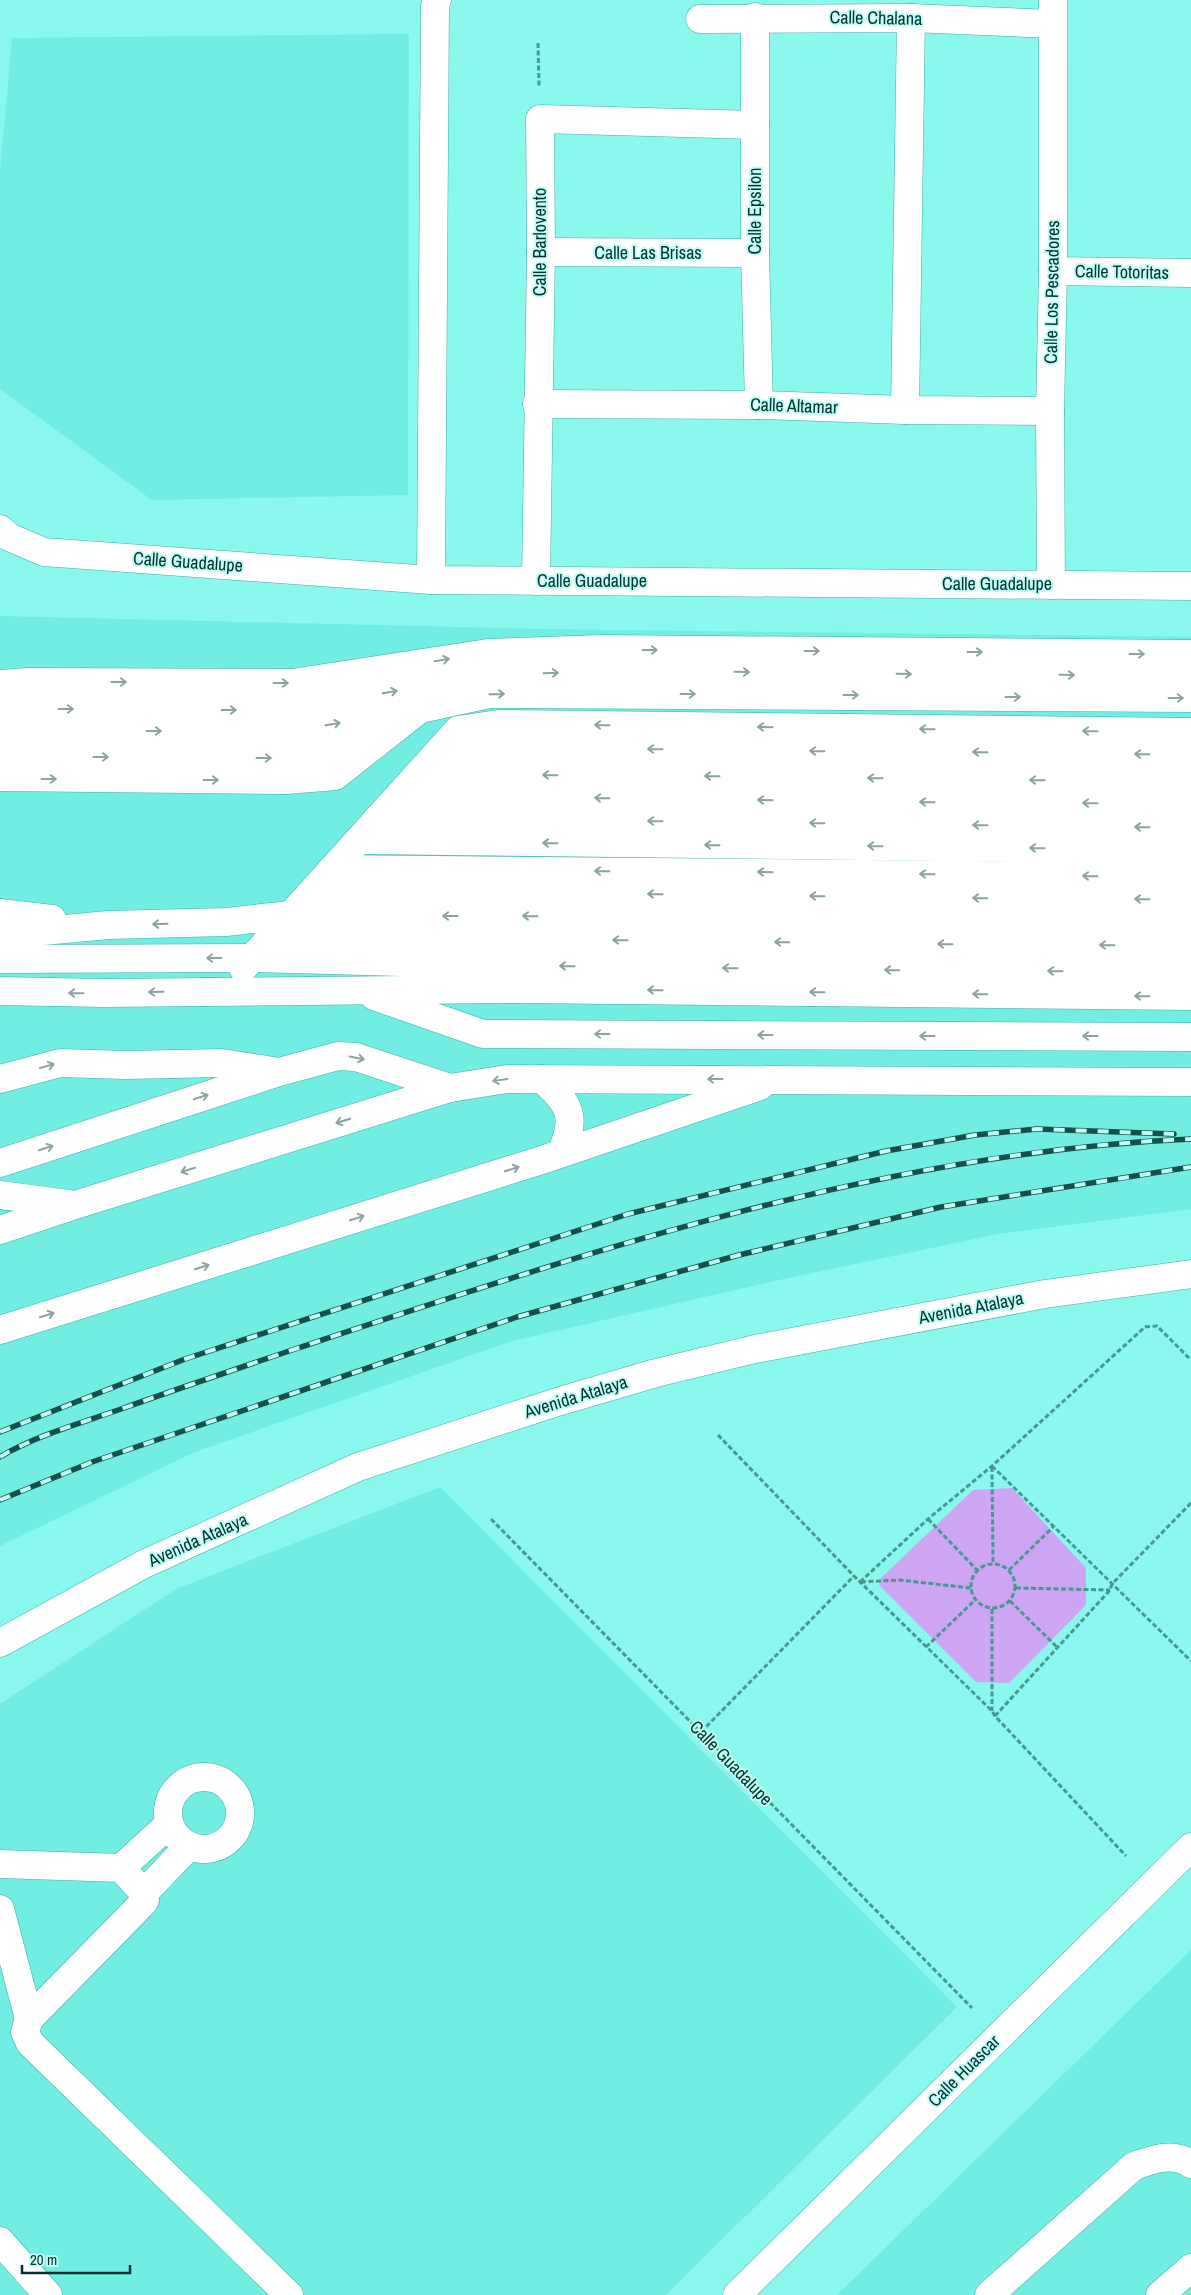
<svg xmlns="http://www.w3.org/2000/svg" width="1191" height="2295" font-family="'Archivo Narrow',sans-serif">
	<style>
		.built { fill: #71ede2 }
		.green { fill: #cda5f3 }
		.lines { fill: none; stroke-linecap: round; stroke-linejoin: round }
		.minor-casing { stroke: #3cafa6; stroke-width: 29 }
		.major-casing { stroke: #3cafa6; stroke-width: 29 }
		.path { stroke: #489892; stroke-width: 3; stroke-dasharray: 5 2.5; stroke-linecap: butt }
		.minor { stroke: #fff; stroke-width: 28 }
		.major { stroke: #fff; stroke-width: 28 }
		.rail-casing { stroke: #15504c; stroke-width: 5.5 }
		.rail { stroke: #c1fdf6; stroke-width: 4; stroke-dasharray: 11; stroke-linecap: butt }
		.oneway { stroke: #8ca3a2 }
		.labels { text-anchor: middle; stroke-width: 4; stroke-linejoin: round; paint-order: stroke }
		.street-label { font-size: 18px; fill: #003330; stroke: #c1fdf6 }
	</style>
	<rect width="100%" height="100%" fill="#8bf8ee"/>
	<g class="built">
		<polygon points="409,34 408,495 152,500 0,389 0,172 12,38"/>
		<polygon points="0,616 541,629 1191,637 1191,1209 998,1234 779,1280 512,1341 195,1452 0,1546"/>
		<polygon points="440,1487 957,2007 666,2295 0,2295 0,1704 176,1589"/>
		<polygon points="1191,1950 1191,2295 837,2295"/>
	</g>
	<polygon class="green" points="1012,1488 1086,1568 1086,1605 1009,1683 976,1682 879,1585 881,1578 973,1490"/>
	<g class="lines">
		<g class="minor-casing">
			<g id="minor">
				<polyline points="755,17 755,253 759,405"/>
				<polyline points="700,19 911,18 1052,24"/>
				<polyline points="541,252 755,253"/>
				<polyline points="1053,271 1191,273"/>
				<polyline points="537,404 759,405 905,410 1050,411"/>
				<polyline points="905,410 911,18"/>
				<polyline points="0,529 9,537 44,552 431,580 1191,586"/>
				<polyline points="431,580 435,6 437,0"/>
				<polyline points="536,581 541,252 540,119 755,125"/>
				<polyline points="1051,585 1050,411 1053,271 1053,0"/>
				<polyline points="0,684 28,682 292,683 488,653 601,649 1191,654"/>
				<polyline points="0,711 25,709 289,710 489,675 605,671 1191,676"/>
				<polyline points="0,730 292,731 417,709"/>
				<polyline points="440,750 500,747 1191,755"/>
				<polyline points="0,758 288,758 372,745"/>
				<polyline points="419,773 1191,782"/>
				<polyline points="0,777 286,780 335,776 420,709 489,694 1191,698"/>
				<polyline points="400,794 1191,805"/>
				<polyline points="378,818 1191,827"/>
				<polyline points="359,840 1191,850"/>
				<polyline points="332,869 1191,877"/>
				<polyline points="308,896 514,893 1191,900"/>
				<polyline points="0,913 52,919"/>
				<polyline points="0,935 108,925 226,922 290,915 1191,923"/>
				<polyline points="269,938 500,939 1191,946"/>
				<polyline points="0,959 252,958 512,965 1191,973"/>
				<polyline points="243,968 458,730 498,724 1191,732"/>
				<polyline points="0,991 104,993 514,989 1191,996"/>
				<polyline points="374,996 483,1034 1191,1037"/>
				<polyline points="0,1079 60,1063 126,1065 222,1063 273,1071"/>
				<path d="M542,1079C571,1105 577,1117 561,1153"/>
				<polyline points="0,1163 279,1072 338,1056 356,1057 450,1088"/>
				<polyline points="0,1195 68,1204"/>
				<polyline points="0,1230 75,1205 450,1088 507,1079 1191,1082"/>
				<polyline points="0,1330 542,1160 760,1086"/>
				<circle cx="204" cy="1813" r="36"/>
				<polyline points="0,1864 121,1868 144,1893 145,1900 140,1906 29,2019 25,2032 30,2043 289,2295"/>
				<polyline points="121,1868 169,1824"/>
				<polyline points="144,1893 189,1846"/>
				<polyline points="0,1909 29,2019"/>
				<polyline points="0,2241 48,2295"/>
				<polyline points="737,2295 1191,1847"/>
				<path d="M989,2295L1134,2166C1153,2159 1173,2152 1191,2164"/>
				<polyline points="1160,2295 1191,2268"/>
			</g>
		</g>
		<g class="major-casing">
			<polyline id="major" points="0,1643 144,1564 358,1467 557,1402 656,1373 755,1349 1045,1294 1191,1274"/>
		</g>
		<g class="path">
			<polyline points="538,43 539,86"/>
			<polyline points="718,1435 854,1576 992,1711 995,1716 1126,1856"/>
			<polyline points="992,1466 1191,1661"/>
			<polyline points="992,1467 993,1564"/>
			<polyline points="491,1519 972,2008"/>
			<polyline points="928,1519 977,1570"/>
			<circle cx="993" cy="1586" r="22"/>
			<polyline points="1009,1570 1053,1527"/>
			<polyline points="860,1582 928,1519 992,1466 1145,1327 1157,1326 1191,1360"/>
			<polyline points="861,1582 899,1580 971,1588"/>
			<polyline points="1016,1588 1110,1590"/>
			<polyline points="1010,1601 1058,1648"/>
			<polyline points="992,1609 992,1711"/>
			<polyline points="926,1647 975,1600"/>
			<polyline points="995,1716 1110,1590 1112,1584 1191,1503"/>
			<polyline points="701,1732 854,1576"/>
		</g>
		<use href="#minor" class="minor"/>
		<use href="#major" class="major"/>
		<g class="rail-casing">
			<g id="rail">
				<polyline points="0,1432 185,1359 628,1214 886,1151 975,1135 1037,1129 1174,1134"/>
				<path d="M0,1457C37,1435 81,1423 121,1409C180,1388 239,1368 298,1348C587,1252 884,1152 1191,1139"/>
				<polyline points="0,1500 92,1462 517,1317 739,1255 941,1207 1191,1167"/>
			</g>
		</g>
		<use href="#rail" class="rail"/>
	</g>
	<defs><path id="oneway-shaft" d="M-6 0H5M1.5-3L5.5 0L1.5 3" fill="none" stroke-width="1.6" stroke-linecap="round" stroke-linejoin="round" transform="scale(1.25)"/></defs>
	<g class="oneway">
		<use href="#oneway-shaft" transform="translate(650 650)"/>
		<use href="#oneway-shaft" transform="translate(812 651)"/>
		<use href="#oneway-shaft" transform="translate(975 652)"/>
		<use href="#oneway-shaft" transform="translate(1137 654)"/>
		<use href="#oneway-shaft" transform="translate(442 660) rotate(-9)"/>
		<use href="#oneway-shaft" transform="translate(742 672) rotate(1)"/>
		<use href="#oneway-shaft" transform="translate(551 673) rotate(-2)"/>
		<use href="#oneway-shaft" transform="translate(904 674) rotate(1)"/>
		<use href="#oneway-shaft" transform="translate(1067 675) rotate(1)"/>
		<use href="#oneway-shaft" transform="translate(119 682)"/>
		<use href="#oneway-shaft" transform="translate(281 683)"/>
		<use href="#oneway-shaft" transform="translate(390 692) rotate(-10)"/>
		<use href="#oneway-shaft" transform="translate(497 694) rotate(-1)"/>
		<use href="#oneway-shaft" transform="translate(688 694)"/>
		<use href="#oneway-shaft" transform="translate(851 695)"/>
		<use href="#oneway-shaft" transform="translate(1013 697)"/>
		<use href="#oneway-shaft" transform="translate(1176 698)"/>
		<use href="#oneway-shaft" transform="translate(66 709)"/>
		<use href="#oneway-shaft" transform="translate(229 710)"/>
		<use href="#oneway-shaft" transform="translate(333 724) rotate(-10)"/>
		<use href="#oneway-shaft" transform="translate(602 725) rotate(-179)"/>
		<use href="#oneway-shaft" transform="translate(765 727) rotate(-179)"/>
		<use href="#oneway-shaft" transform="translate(927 729) rotate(-179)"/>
		<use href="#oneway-shaft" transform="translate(154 731)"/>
		<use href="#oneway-shaft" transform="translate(1090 731) rotate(-179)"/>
		<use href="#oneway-shaft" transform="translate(655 749) rotate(-179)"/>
		<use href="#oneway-shaft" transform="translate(817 751) rotate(-179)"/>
		<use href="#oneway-shaft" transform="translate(980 752) rotate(-179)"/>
		<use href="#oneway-shaft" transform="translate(1142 754) rotate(-179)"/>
		<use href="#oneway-shaft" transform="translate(101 757)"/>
		<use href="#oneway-shaft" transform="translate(264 758)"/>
		<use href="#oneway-shaft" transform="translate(550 775) rotate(-179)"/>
		<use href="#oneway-shaft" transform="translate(712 776) rotate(-179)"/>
		<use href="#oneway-shaft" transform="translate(875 778) rotate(-179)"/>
		<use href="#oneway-shaft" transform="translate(49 779)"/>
		<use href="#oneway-shaft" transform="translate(211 780)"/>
		<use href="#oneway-shaft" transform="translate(1037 780) rotate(-179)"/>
		<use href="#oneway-shaft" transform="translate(602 798) rotate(-179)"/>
		<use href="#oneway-shaft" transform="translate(765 800) rotate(-179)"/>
		<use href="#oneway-shaft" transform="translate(927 802) rotate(-179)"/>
		<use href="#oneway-shaft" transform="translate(1090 803) rotate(-179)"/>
		<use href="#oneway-shaft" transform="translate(655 821) rotate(-179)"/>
		<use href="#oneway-shaft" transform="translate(817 823) rotate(-179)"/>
		<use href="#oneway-shaft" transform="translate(980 825) rotate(-179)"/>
		<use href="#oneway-shaft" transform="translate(1142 827) rotate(-179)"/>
		<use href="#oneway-shaft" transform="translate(550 843) rotate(-179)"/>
		<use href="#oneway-shaft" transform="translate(712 845) rotate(-179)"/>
		<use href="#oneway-shaft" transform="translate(875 846) rotate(-179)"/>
		<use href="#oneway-shaft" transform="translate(1037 848) rotate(-179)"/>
		<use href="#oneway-shaft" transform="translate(602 871) rotate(-179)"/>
		<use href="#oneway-shaft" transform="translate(765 872) rotate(-179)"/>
		<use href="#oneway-shaft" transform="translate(927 874) rotate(-179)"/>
		<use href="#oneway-shaft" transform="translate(1090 876) rotate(-179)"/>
		<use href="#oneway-shaft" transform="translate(655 894) rotate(-179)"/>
		<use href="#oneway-shaft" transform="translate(817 896) rotate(-179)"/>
		<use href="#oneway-shaft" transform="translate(980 898) rotate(-179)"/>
		<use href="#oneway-shaft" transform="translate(1142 899) rotate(-179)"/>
		<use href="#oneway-shaft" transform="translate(450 916) rotate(-180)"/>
		<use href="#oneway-shaft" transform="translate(530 916) rotate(-179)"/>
		<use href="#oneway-shaft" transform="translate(160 924) rotate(178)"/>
		<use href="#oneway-shaft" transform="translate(620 940) rotate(-179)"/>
		<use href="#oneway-shaft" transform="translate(782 942) rotate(-179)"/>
		<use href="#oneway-shaft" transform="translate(945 944) rotate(-179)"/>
		<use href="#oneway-shaft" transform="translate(1107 945) rotate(-179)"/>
		<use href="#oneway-shaft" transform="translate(214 958) rotate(180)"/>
		<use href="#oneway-shaft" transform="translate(567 966) rotate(-179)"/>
		<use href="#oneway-shaft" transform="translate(730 968) rotate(-179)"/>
		<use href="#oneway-shaft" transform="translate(892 970) rotate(-179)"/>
		<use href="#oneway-shaft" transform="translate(1055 971) rotate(-179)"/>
		<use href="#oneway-shaft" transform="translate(655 990) rotate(-179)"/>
		<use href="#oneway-shaft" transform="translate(156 992) rotate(179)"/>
		<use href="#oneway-shaft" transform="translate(817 992) rotate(-179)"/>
		<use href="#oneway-shaft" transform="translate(76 993) rotate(-179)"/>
		<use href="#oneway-shaft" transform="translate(980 994) rotate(-179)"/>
		<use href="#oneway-shaft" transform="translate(1142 996) rotate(-179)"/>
		<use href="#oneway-shaft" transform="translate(602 1034) rotate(-180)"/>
		<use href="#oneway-shaft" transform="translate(765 1035) rotate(-180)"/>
		<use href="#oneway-shaft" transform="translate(927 1036) rotate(-180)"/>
		<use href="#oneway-shaft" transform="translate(1090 1036) rotate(-180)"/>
		<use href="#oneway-shaft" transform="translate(357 1058) rotate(11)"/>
		<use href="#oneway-shaft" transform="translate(47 1066) rotate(-15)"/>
		<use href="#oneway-shaft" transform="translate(715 1079) rotate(180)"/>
		<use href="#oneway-shaft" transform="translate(500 1080) rotate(172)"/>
		<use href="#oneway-shaft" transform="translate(201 1097) rotate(-18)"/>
		<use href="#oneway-shaft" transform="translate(343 1121) rotate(163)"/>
		<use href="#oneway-shaft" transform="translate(46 1148) rotate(-18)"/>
		<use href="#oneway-shaft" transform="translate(512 1169) rotate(-17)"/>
		<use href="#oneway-shaft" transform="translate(188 1170) rotate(163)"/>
		<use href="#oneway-shaft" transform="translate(357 1218) rotate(-17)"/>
		<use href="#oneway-shaft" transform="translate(202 1267) rotate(-17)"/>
		<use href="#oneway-shaft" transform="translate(47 1315) rotate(-17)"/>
	</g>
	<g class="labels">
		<g class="street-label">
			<text transform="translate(876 18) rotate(1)" y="6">Calle Chalana</text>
			<text transform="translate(755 211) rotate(-90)" y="6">Calle Epsilon</text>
			<text transform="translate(540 242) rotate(-90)" y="6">Calle Barlovento</text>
			<text x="648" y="259">Calle Las Brisas</text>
			<text transform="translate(1122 272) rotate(1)" y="6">Calle Totoritas</text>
			<text transform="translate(1052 292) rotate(-89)" y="6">Calle Los Pescadores</text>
			<text transform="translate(794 406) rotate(2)" y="6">Calle Altamar</text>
			<text transform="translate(188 562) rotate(4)" y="6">Calle Guadalupe</text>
			<text x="592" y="587">Calle Guadalupe</text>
			<text x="997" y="590">Calle Guadalupe</text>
			<text transform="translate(971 1308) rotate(-11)" y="6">Avenida Atalaya</text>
			<text transform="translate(576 1397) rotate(-17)" y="6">Avenida Atalaya</text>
			<text transform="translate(198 1540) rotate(-24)" y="6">Avenida Atalaya</text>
			<text transform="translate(731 1763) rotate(46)" y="6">Calle Guadalupe</text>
			<text transform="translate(964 2071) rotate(-45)" y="6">Calle Huascar</text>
		</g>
	</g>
	<path d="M22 2265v8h108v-8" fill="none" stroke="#003330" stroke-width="2.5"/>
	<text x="30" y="2265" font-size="15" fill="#003330" stroke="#c1fdf6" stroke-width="4" paint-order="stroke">20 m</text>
</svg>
